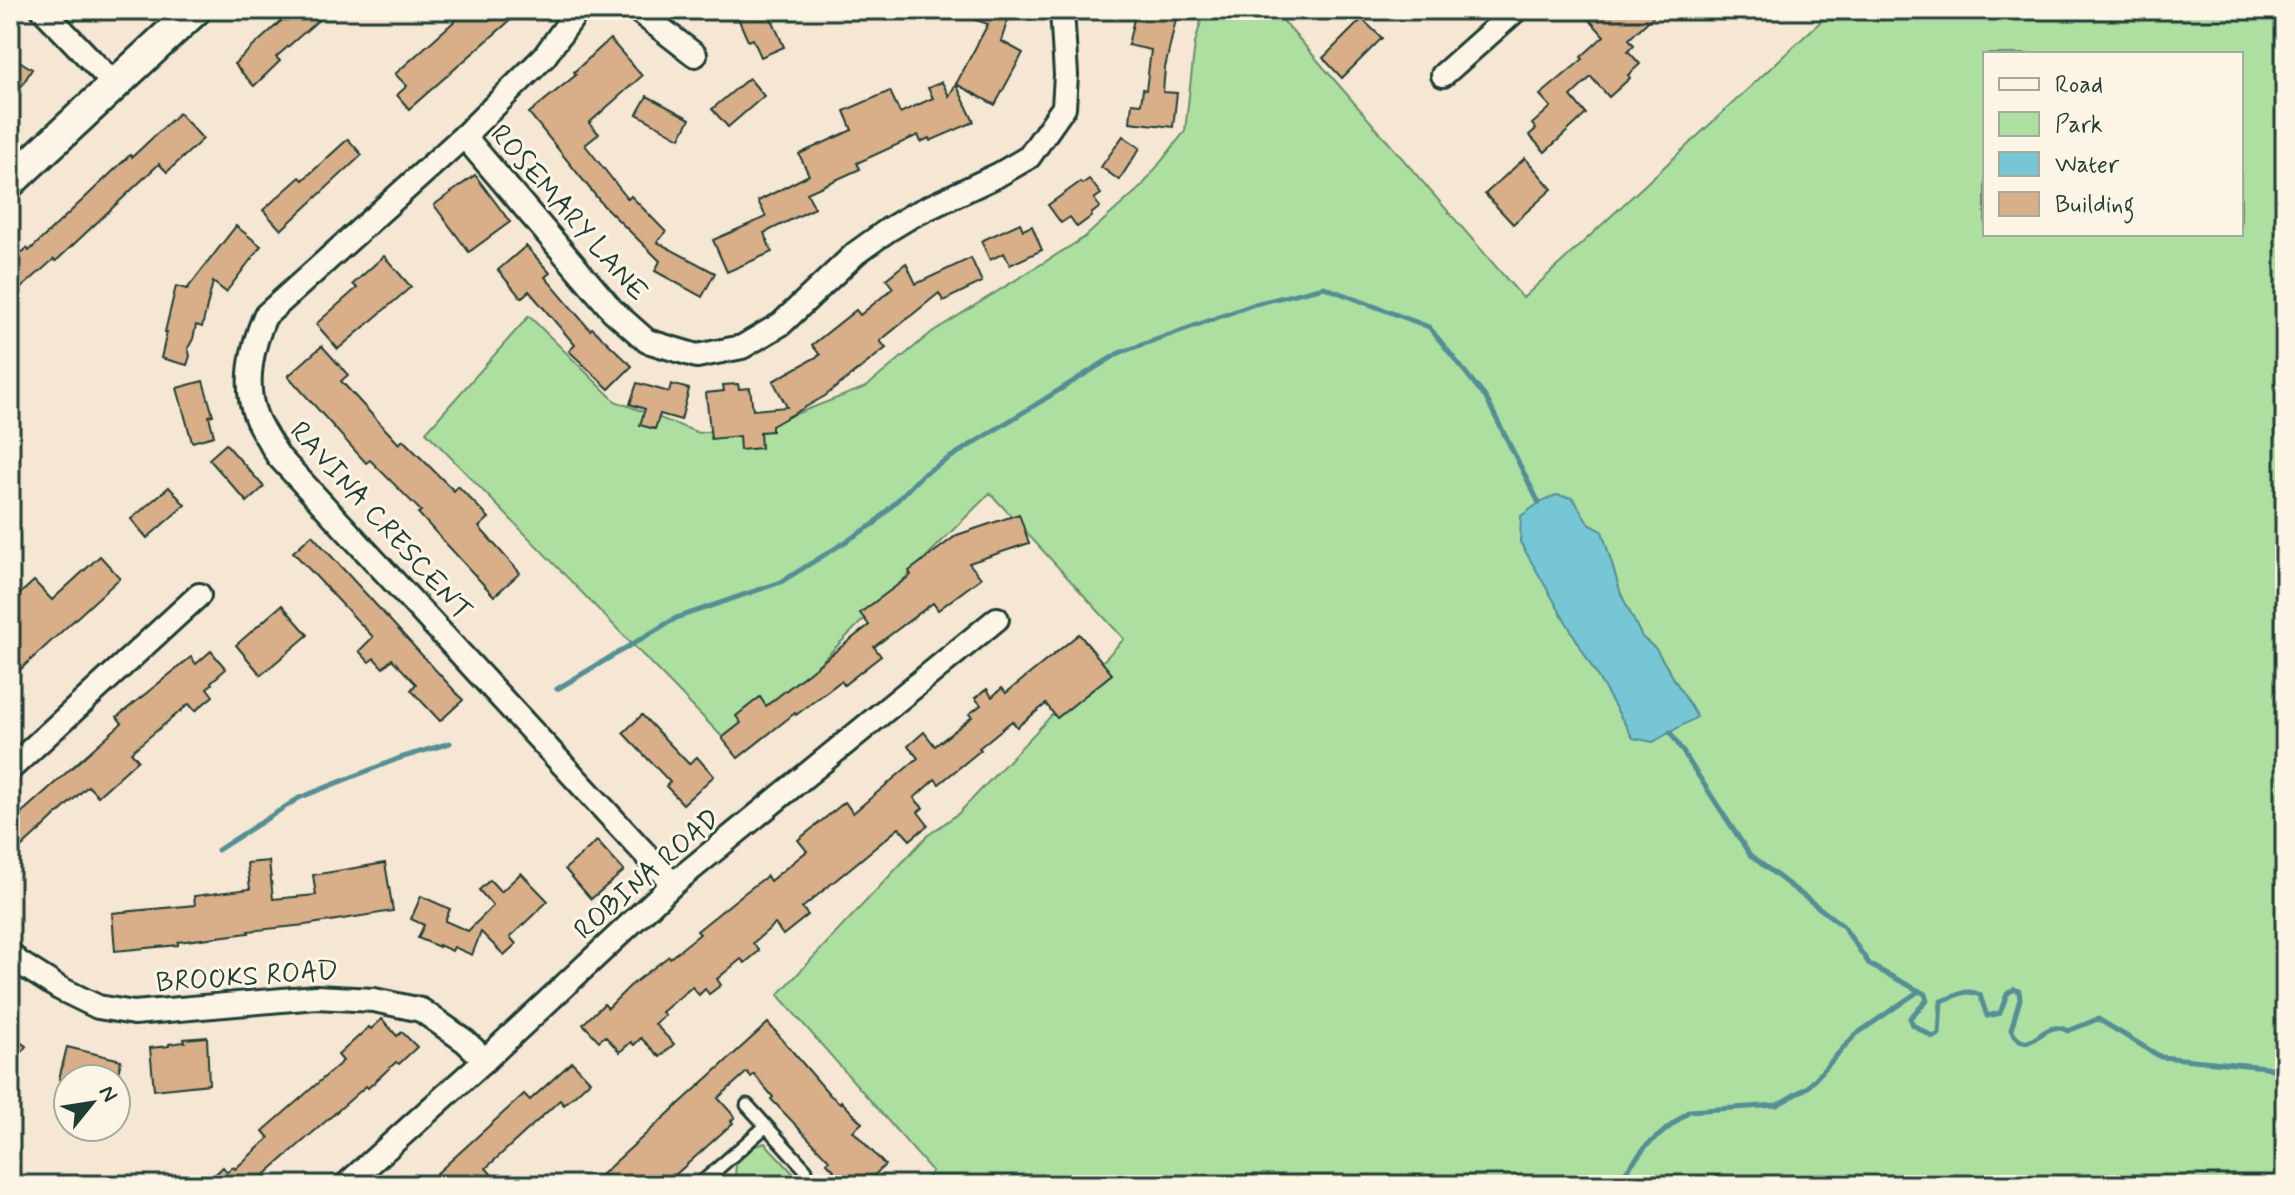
<svg xmlns="http://www.w3.org/2000/svg" width="2295" height="1195" font-family="Mynerve,sans-serif">
	<style>
		.green { fill: #addfa0; stroke: #668e6a; stroke-width: 2; fill-rule: evenodd }
		.water { fill: #77c6d5; stroke: #548f95; stroke-width: 2 }
		.lines { fill: none; stroke-linecap: round; stroke-linejoin: round }
		.stream { stroke: #548f95; stroke-width: 5 }
		.building { fill: #d8af89; stroke: #1f3d34; stroke-width: 2 }
		.service-casing { stroke: #1f3d34; stroke-width: 17 }
		.minor-casing { stroke: #1f3d34; stroke-width: 28 }
		.secondary-casing { stroke: #1f3d34; stroke-width: 36 }
		.service { stroke: #fcf5e5; stroke-width: 11 }
		.minor { stroke: #fcf5e5; stroke-width: 22 }
		.secondary { stroke: #fcf5e5; stroke-width: 30 }
		.labels { text-anchor: middle; stroke-width: 6; stroke-linejoin: round; paint-order: stroke }
		.street-label { font-size: 28px; fill: #1f3d34; stroke: #fcf5e5 }
	</style>
	<rect width="100%" height="100%" fill="#f5e7d3"/>
	<filter id="ink" filterUnits="userSpaceOnUse"><feTurbulence type="fractalNoise" baseFrequency=".0125" numOctaves="2"/><feDisplacementMap in="SourceGraphic" scale="16" xChannelSelector="R" yChannelSelector="G"/><feConvolveMatrix kernelMatrix="1 2 1 2 8 2 1 2 1" color-interpolation-filters="sRGB"/></filter>
	<g filter="url(#ink)">
		<g class="green">
			<path d="M1204,10H1274L1523,298L1833,10H2285V1185H922L932,1171L778,995L927,836L959,813L1124,639L990,493L734,749L426,432L529,316L615,401L699,433L780,420L866,387L932,332L1085,237L1141,187L1185,131L1195,43ZM1985,54H2241V234H1985Z"/>
			<polygon points="765,1143 804,1185 725,1185 735,1176 736,1164 755,1146"/>
		</g>
		<polygon class="water" points="1556,495 1573,498 1589,524 1602,531 1621,594 1642,637 1656,649 1697,717 1653,742 1633,738 1520,542 1521,516 1539,503"/>
		<g class="lines">
			<g class="stream">
				<polyline points="557,689 676,618 781,582 874,524 922,475 1119,353 1255,304 1324,287 1429,327 1486,398 1539,503"/>
				<path d="M1670,732L1750,855L1843,926L1870,965L1925,994L1927,1000L1910,1018L1913,1025L1933,1037L1939,1034L1941,1001C1956,997 1965,987 1980,995L1987,1016L2000,1013L2007,994L2014,989L2019,991L2020,999L2011,1030C2031,1064 2041,1015 2068,1031L2098,1019L2161,1057L2266,1067L2285,1073"/>
				<polyline points="218,850 299,798 400,758 450,743"/>
				<polyline points="1615,1185 1646,1146 1689,1111 1777,1105 1808,1087 1855,1035 1919,991"/>
			</g>
		</g>
		<g class="building">
			<polygon points="293,10 330,10 276,57 280,61 254,86 234,64"/>
			<polygon points="467,10 522,10 409,109 397,95 407,86 395,74"/>
			<polygon points="738,10 768,10 784,47 761,57 753,39 748,41 738,18 741,16"/>
			<polygon points="956,10 1011,10 1001,41 1023,53 995,105 956,84 988,24 955,13"/>
			<polygon points="1136,10 1178,10 1165,68 1163,92 1177,93 1173,127 1130,122 1132,103 1141,104 1143,89 1146,90 1151,50 1128,45"/>
			<polygon points="1595,10 1660,10 1629,39 1634,45 1628,51 1640,64 1628,75 1630,78 1609,97 1591,77 1571,96 1586,114 1545,152 1529,135 1536,129 1532,124 1551,107 1540,95 1583,59 1581,57 1604,36 1587,17"/>
			<polygon points="1362,19 1382,38 1342,78 1323,58"/>
			<polygon points="610,39 642,76 589,123 599,134 585,145 628,199 631,196 666,232 657,242 715,273 702,297 655,271 660,261 603,205 529,113 576,75 574,72"/>
			<polygon points="10,55 32,69 10,105"/>
			<polygon points="749,78 764,96 728,127 712,109"/>
			<polygon points="942,82 949,96 956,84 974,122 930,141 929,138 921,142 918,135 857,163 860,169 807,193 815,208 764,233 772,252 727,272 713,240 766,217 758,201 809,175 799,154 852,130 844,111 890,91 900,113 933,98 928,88"/>
			<polygon points="647,96 690,119 680,138 637,114"/>
			<polygon points="179,113 203,139 167,172 159,164 56,261 54,259 10,298 10,263 27,248 29,251 130,155 132,157"/>
			<polygon points="1123,136 1140,148 1119,180 1101,167"/>
			<polygon points="348,139 362,155 281,230 263,210 300,177 303,180"/>
			<polygon points="1525,158 1552,189 1513,224 1485,194"/>
			<polygon points="475,175 510,222 469,252 434,205"/>
			<polygon points="1089,179 1101,194 1094,199 1100,207 1091,214 1092,216 1077,227 1070,217 1061,223 1048,205 1080,182 1082,184"/>
			<polygon points="1020,223 1023,230 1032,226 1042,250 1010,265 1004,253 990,260 981,241"/>
			<polygon points="236,226 261,246 226,292 213,282 202,327 196,325 193,339 188,348 190,356 187,365 161,358 167,332 165,332 176,286 187,289"/>
			<polygon points="526,246 550,273 545,277 590,330 592,328 632,366 609,389 569,351 575,345 529,291 521,298 498,270"/>
			<polygon points="384,256 411,287 338,349 316,324 357,288 353,284"/>
			<polygon points="971,258 982,282 943,301 939,293 880,341 886,348 825,396 772,426 772,431 760,432 761,448 740,450 739,436 711,439 706,393 724,391 723,385 738,384 739,389 750,388 753,410 787,407 773,381 820,355 812,345 856,310 860,315 893,288 886,279 906,263 916,284"/>
			<polygon points="322,346 348,375 341,381 399,444 403,440 454,491 458,486 489,518 479,527 520,573 494,596 418,513 421,511 370,460 366,463 288,376"/>
			<polygon points="203,381 213,415 209,416 214,436 192,442 177,388"/>
			<polygon points="637,383 669,392 671,384 689,389 681,420 660,414 655,429 640,425 645,409 630,404"/>
			<polygon points="226,444 264,487 247,502 209,459"/>
			<polygon points="169,487 185,505 147,538 131,519"/>
			<polygon points="1019,514 1029,543 969,563 981,578 938,610 933,603 874,647 881,656 844,685 841,681 796,715 795,713 738,758 722,738 741,723 736,716 760,697 766,706 869,625 860,613 911,575 909,571 957,535"/>
			<polygon points="312,535 463,700 440,721 411,690 416,684 392,659 383,668 374,658 369,662 359,651 373,637 293,552"/>
			<polygon points="100,556 120,578 10,679 10,603 34,581 52,600"/>
			<polygon points="282,605 308,635 261,675 236,645"/>
			<polygon points="1079,634 1112,674 1057,718 1046,704 1017,727 1012,721 979,748 981,750 939,784 935,779 914,798 923,808 918,812 928,825 910,840 899,828 802,908 808,915 783,935 775,924 753,943 759,951 745,963 741,959 717,979 721,985 709,994 705,989 699,995 692,987 662,1012 665,1015 655,1024 674,1044 660,1057 641,1038 634,1045 631,1042 620,1052 605,1036 599,1041 583,1024 604,1004 608,1008 630,986 669,956 670,958 700,934 697,931 743,894 767,876 770,881 807,851 798,840 845,802 853,813 918,758 908,746 924,732 935,746 972,717 969,714 981,705 975,698 987,689 992,697 1002,688 1006,693"/>
			<polygon points="211,651 226,669 211,682 212,684 207,688 213,696 195,711 189,704 131,752 138,760 98,796 88,786 10,858 10,823 122,723 117,717 191,657 196,664"/>
			<polygon points="642,715 689,764 697,757 714,776 683,804 666,786 670,782 623,733"/>
			<polygon points="597,841 624,871 591,899 565,869"/>
			<polygon points="269,861 273,899 316,895 313,875 385,863 393,911 305,925 248,931 249,933 178,942 178,945 115,951 112,913 195,905 194,896 250,889 247,863"/>
			<polygon points="521,873 548,901 510,937 516,944 504,955 481,932 472,955 454,947 452,951 439,945 439,947 418,938 424,925 411,919 421,896 450,909 445,921 468,931 493,906 479,890 490,880 501,892"/>
			<polygon points="382,1019 397,1036 402,1032 417,1047 399,1064 396,1062 368,1088 366,1086 253,1185 204,1185 223,1167 227,1172 233,1167 235,1169 269,1138 263,1131 343,1061 338,1055 369,1027 371,1029"/>
			<polygon points="768,1023 830,1095 840,1103 841,1101 862,1123 853,1131 885,1165 864,1185 844,1185 832,1172 834,1170 827,1163 829,1160 771,1099 773,1097 754,1074 751,1077 747,1072 718,1098 735,1117 731,1121 733,1123 664,1185 590,1185"/>
			<polygon points="10,1035 26,1046 10,1070"/>
			<polygon points="207,1037 209,1084 154,1090 150,1048 169,1046 169,1044 185,1042 184,1039"/>
			<polygon points="67,1047 121,1060 117,1079 59,1079"/>
			<polygon points="572,1062 590,1081 564,1105 560,1100 486,1168 492,1175 482,1185 424,1185 524,1094 530,1100"/>
		</g>
		<g class="lines">
			<g class="service-casing">
				<g id="service">
					<polyline points="747,1105 806,1170"/>
					<polyline points="699,1185 766,1126"/>
				</g>
			</g>
			<g class="minor-casing">
				<g id="minor">
					<polyline points="43,10 114,84"/>
					<path d="M578,10L544,57L464,136L265,316C252,346 243,385 256,417C261,430 271,443 278,456L673,884"/>
					<polyline points="637,10 695,55"/>
					<polyline points="1443,75 1516,10"/>
					<polyline points="464,136 613,311 647,341 697,356 742,347 781,324 856,253 888,230 913,215 998,175 1029,157 1064,107 1066,75 1062,10"/>
					<polyline points="10,769 199,595"/>
					<polyline points="10,953 18,962 59,988 98,1007 134,1013 316,997 374,1000 421,1010 465,1041 485,1060"/>
					<polyline points="346,1185 485,1060 673,884 997,619"/>
				</g>
			</g>
			<g class="secondary-casing">
				<polyline id="secondary" points="10,182 195,10"/>
			</g>
			<use href="#service" class="service"/>
			<use href="#minor" class="minor"/>
			<use href="#secondary" class="secondary"/>
		</g>
	</g>
	<g class="labels">
		<g class="street-label">
			<text transform="translate(570 212) rotate(49)" y="10">ROSEMARY LANE</text>
			<text transform="translate(382 520) rotate(48)" y="10">RAVINA CRESCENT</text>
			<text transform="translate(646 873) rotate(-41)" y="10">ROBINA ROAD</text>
			<text transform="translate(247 975) rotate(-4)" y="10">BROOKS ROAD</text>
		</g>
	</g>
	<rect width="2295" height="1195" fill="none" stroke="#fcf5e5" stroke-width="40"/>
	<rect x="20" y="20" width="2255" height="1155" fill="none" stroke="#1f3d34" stroke-width="3" filter="url(#ink)"/>
	<rect x="1983" y="52" width="260" height="184" fill="#fcf5e5" stroke="#a4ab9e" stroke-width="2"/>
	<rect x="1999" y="78" width="40" height="12" fill="#fcf5e5" stroke="#a4ab9e" stroke-width="2"/>
	<text x="2055" y="92" font-size="24" fill="#1f3d34">Road</text>
	<rect x="1999" y="112" width="40" height="24" fill="#addfa0" stroke="#a4ab9e" stroke-width="2"/>
	<text x="2055" y="132" font-size="24" fill="#1f3d34">Park</text>
	<rect x="1999" y="152" width="40" height="24" fill="#77c6d5" stroke="#a4ab9e" stroke-width="2"/>
	<text x="2055" y="172" font-size="24" fill="#1f3d34">Water</text>
	<rect x="1999" y="192" width="40" height="24" fill="#d8af89" stroke="#a4ab9e" stroke-width="2"/>
	<text x="2055" y="212" font-size="24" fill="#1f3d34">Building</text>
	<g transform="translate(92 1103) rotate(60)"><circle r="38" fill="#fcf5e5" stroke="#a4ab9e" stroke-width="2"/>
	<path d="M0-6L14 30L0 20L-14 30Z" fill="#1f3d34"/>
	<text y="-12" font-size="22" font-weight="bold" text-anchor="middle" fill="#1f3d34">N</text>
	</g>
</svg>
